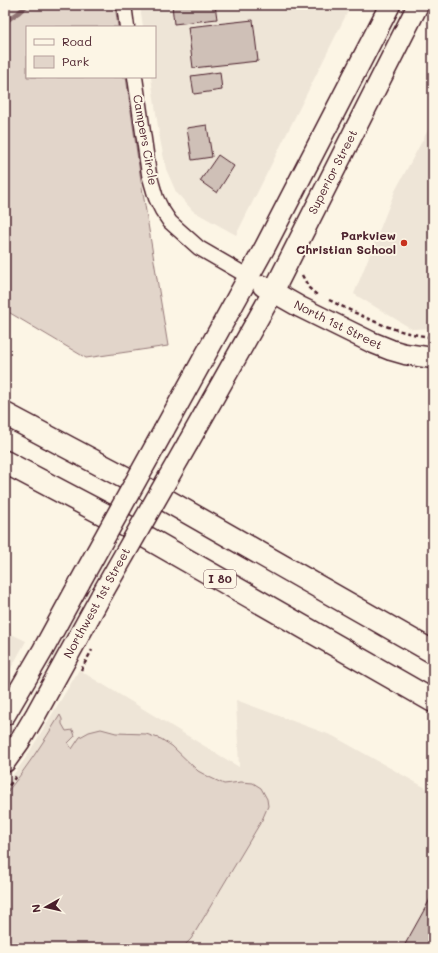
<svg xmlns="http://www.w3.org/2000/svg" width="438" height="953" font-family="Mali,sans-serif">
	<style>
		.built { fill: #eee5d7 }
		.green { fill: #e2d5ca; stroke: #967a7a }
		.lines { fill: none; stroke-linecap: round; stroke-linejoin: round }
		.stream { stroke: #917474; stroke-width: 4.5 }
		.building { fill: #cfc0b7; stroke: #4a1f2b }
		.minor-casing { stroke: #4a1f2b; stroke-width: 17 }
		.secondary-casing { stroke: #4a1f2b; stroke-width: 23 }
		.motorway-casing { stroke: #4a1f2b; stroke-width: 25 }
		.path { stroke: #4a1f2b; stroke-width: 2.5; stroke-dasharray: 4 3; stroke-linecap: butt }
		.minor { stroke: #fcf5e5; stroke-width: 14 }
		.secondary { stroke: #fcf5e5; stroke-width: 20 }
		.motorway { stroke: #fcf5e5; stroke-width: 22 }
		.secondary-bridge-casing { stroke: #4a1f2b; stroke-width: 23; stroke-linecap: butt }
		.secondary-bridge { stroke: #fcf5e5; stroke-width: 20 }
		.poi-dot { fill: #c8321e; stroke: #fcf5e5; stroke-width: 1.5 }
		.labels { text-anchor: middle; stroke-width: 4; stroke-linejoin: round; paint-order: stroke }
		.shield { fill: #fcf5e5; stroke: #7f5f63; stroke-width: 1 }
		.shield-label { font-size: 11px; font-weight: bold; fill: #4a1f2b }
		.street-label { font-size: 12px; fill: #4a1f2b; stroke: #fcf5e5 }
		.poi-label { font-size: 12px; font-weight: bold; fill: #4a1f2b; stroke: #fcf5e5; text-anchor: end }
	</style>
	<rect width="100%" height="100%" fill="#fcf5e5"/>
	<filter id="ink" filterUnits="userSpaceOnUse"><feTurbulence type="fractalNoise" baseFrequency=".025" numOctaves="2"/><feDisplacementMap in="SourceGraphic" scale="8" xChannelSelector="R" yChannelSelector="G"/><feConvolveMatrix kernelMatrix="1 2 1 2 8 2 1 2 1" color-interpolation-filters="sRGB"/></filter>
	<g filter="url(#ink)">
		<g class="built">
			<polygon points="140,5 351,5 236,235 193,211 176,192 166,169 159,134 151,77 155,77 155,27 143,27"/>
			<polygon points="433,121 433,328 412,329 354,294 395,191"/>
			<polygon points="5,631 26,641 5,679"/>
			<polygon points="79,670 239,767 236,700 333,736 433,792 433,948 5,948 5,786 25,759"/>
		</g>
		<g class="green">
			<polygon points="5,5 115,5 118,27 27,27 27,77 126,77 141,181 168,346 86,358 5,310"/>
			<path d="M60,715L62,719V724L66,731L73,730L75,736L68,743L72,749L80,737L89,732L101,729L116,733L146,734L161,739L172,746L198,771L209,777L224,784L241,782L253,783L261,788L267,799L268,806L262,820L191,939L182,948H5V795C25,770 43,743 60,715Z"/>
		</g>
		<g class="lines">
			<polyline class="stream" points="5,22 18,13 27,5"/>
		</g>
		<g class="building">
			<polygon points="172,5 215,5 217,19 174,24"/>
			<polygon points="253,20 258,61 193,68 188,27"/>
			<polygon points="220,72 222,90 194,94 191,76"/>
			<polygon points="207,125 212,157 192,160 187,128"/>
			<polygon points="218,155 234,166 217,193 200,181"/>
			<polygon points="433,894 433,948 403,948"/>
		</g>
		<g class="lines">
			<g class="minor-casing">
				<g id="minor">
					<polyline points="124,5 127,27"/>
					<polyline points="135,77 149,174 156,198 162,210 170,222 199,248 249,277"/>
				</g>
			</g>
			<g class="secondary-casing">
				<g id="secondary">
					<polyline points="263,286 300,307 371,342 391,350 405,354 433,358"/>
					<polyline points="164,430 265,247 390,5"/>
					<polyline points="188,443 273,292 418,5"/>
					<polyline points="5,715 43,650 80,582"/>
					<polyline points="5,762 20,741 36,714 102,594"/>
				</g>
			</g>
			<g class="motorway-casing">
				<g id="motorway">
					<polyline points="5,414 152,492 433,652"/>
					<polyline points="5,462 132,529 433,701"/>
				</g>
			</g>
			<g class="path">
				<polyline points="302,275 309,288 317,295"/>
				<path d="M329,300C362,316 395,334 433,337"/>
				<polyline points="81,670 92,650"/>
				<polyline points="5,791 17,775"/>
			</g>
			<use href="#minor" class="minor"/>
			<use href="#secondary" class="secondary"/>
			<use href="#motorway" class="motorway"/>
			<g class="secondary-bridge-casing">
				<g id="secondary-bridge">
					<polyline points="80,582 164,430"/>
					<polyline points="102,594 188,443"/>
				</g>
			</g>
			<use href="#secondary-bridge" class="secondary-bridge"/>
		</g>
	</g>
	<circle class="poi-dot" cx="404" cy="243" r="4"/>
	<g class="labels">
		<rect class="shield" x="204" y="570" width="32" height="18" rx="3"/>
		<g class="shield-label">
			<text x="220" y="583">I 80</text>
		</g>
		<g class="street-label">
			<text transform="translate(145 140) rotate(80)" y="4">Campers Circle</text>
			<text transform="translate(333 172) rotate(-63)" y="4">Superior Street</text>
			<text transform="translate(338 325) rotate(26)" y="4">North 1st Street</text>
			<text transform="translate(97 603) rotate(-61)" y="4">Northwest 1st Street</text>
		</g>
		<g class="poi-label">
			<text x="396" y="240">Parkview<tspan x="396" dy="14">Christian School</tspan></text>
		</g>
	</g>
	<rect width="438" height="953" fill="none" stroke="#fcf5e5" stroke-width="20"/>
	<rect x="10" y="10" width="418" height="933" fill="none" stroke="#4a1f2b" stroke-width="1.5" filter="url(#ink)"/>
	<rect x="26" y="26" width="130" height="52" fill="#fcf5e5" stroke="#b59f9b"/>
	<rect x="34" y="39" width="20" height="6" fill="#fcf5e5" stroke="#b59f9b"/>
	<text x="62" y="46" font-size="12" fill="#4a1f2b">Road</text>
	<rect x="34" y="56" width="20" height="12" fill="#e2d5ca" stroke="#b59f9b"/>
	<text x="62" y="66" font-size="12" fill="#4a1f2b">Park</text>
	<g transform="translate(46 907) rotate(262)" stroke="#fcf5e5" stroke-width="3" paint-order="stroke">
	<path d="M0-3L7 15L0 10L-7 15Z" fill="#4a1f2b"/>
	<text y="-6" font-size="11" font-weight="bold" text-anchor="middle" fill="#4a1f2b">N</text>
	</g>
</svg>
